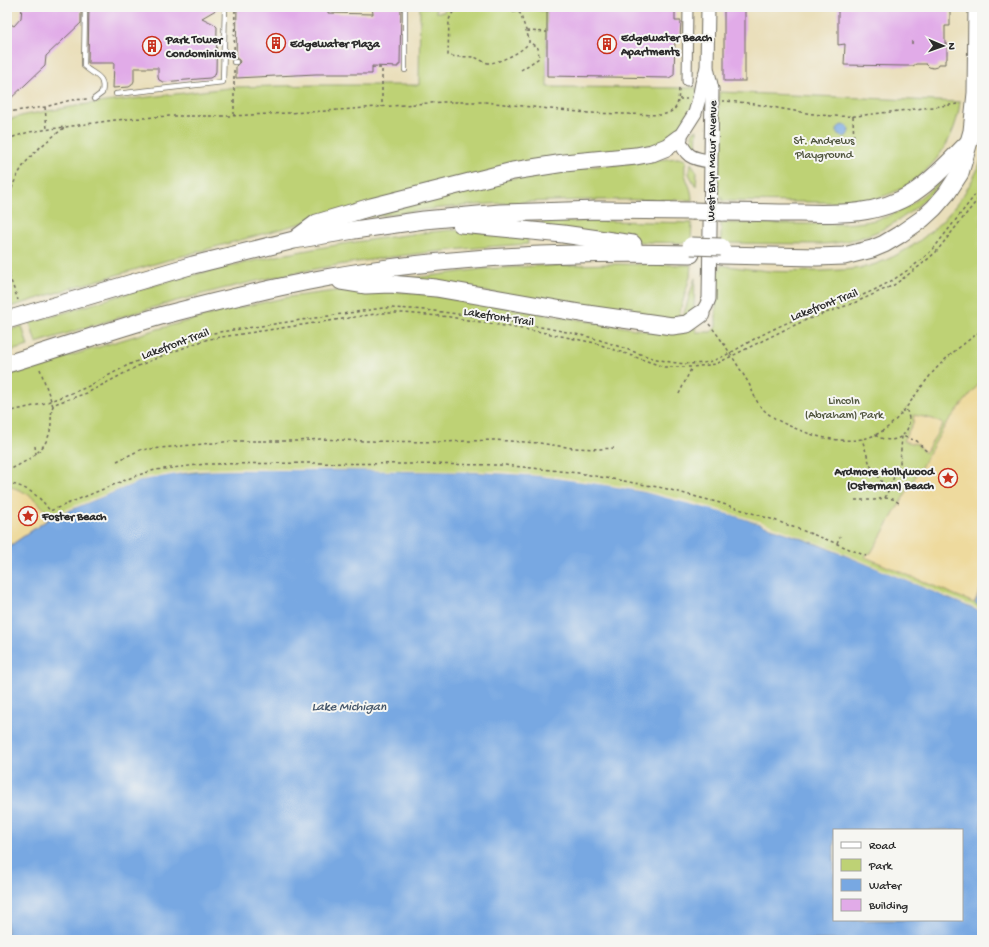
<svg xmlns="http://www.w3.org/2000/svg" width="989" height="947" font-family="'Gochi Hand',sans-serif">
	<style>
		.green { fill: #bed275; stroke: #747e50 }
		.sand { fill: #eeda9e; stroke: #8c8264 }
		.water { fill: #78a8e2; stroke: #526a86; fill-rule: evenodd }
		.pier { fill: #eadfbb }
		.building { fill: #e1abe8 }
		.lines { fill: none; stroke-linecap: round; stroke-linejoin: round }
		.service-casing { stroke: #6e6a5d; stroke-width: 6 }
		.minor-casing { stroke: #6e6a5d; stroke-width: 11 }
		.secondary-casing { stroke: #6e6a5d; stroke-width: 15 }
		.motorway-casing { stroke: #6e6a5d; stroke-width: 19 }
		.path { stroke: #6e6a5d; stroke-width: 1.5; stroke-dasharray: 3 3; stroke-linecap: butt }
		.service { stroke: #fff; stroke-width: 4.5 }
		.minor { stroke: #fff; stroke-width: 9 }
		.secondary { stroke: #fff; stroke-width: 13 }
		.motorway { stroke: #fff; stroke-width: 17 }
		.motorway-bridge-casing { stroke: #6e6a5d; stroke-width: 19; stroke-linecap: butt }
		.motorway-bridge { stroke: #fff; stroke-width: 17 }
		.labels { text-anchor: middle; stroke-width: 4; stroke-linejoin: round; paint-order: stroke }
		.poi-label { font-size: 12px; font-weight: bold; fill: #2b2b2b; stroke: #f6f6f2; text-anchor: start }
		.park-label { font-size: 12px; fill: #50553e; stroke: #f6f6f2 }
		.street-label { font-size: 12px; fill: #2b2b2b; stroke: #f6f6f2 }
		.water-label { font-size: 13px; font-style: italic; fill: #46576b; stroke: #f6f6f2 }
	</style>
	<rect width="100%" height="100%" fill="#f6f6f2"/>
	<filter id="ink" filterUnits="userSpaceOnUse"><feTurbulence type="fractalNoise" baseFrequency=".025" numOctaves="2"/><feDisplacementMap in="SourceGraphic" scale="8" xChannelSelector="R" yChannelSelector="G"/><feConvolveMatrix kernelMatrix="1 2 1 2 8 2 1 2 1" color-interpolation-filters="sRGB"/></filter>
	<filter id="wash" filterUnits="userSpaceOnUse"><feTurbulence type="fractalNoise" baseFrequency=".012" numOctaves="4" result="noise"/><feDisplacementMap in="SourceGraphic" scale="16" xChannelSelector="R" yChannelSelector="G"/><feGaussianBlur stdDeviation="0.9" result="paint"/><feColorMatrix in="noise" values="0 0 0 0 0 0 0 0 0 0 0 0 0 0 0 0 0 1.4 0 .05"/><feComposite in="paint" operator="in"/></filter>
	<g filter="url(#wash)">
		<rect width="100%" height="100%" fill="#eadfbb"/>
		<g class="green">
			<polygon points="420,7 436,7 436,12 444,12 445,7 530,7 540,11 547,11 547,87 697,88 696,99 678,132 660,144 458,180 168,260 78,286 7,308 7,120 25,115 88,104 237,87 316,85 419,85"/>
			<path d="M719,92L960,102C955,150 917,191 869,200C850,204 830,202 811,202C781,202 752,201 722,201V197L717,196Z"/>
			<polygon points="695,130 697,130 696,151 693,150 692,134"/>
			<path d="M678,158L686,160C681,179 692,183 692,200C583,199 479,200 371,217L370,215L508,179L587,167Z"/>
			<path d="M982,159V587L975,603L982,607V612L836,551L765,525L644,492L617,487L476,472L251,470L50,518L7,548V375L158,329L228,310L289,297L343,290L411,292L666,334L696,328V332H711L716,327V298L714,270H720L721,265C734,267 747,269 760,270C779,273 804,271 823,271C837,270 852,270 866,267C918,253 963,209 982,159Z"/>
			<polygon points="691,163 697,172 696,187 689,174"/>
			<path d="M940,181L941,182C909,220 871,242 821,244L721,243V223C748,223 775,224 801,224C829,224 859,226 886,217C907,209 923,196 940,181Z"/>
			<polygon points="605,221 692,223 691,243 642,242 542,229 542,222"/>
			<path d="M450,230L527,235L528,244C434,250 343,261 252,282C179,298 108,321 36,343L30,323C81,308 131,291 181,278C271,255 358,239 450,230Z"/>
			<polygon points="612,264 691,265 690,276 677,322 407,279 482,269 537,266"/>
			<polygon points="695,278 694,308 693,310 682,320"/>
			<polygon points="22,326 28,346 7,352 7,331"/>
		</g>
		<g class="sand">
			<polygon points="982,380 982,587 974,603 865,557 867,554 871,553 946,424"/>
			<polygon points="914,415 933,419 943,424 925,453 917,444 903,441 913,423"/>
			<path d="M7,486C26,490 40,501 50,518L7,548Z"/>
		</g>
		<g class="water">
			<circle cx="843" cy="131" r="6"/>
			<path d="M218,470C278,469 337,470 396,471C440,472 483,471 527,475C566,478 605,484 644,492C762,516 871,566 982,612V940H7V548L50,518L143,480L167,475ZM834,830H962V920H834Z"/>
			<polygon points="982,587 982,607 975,603"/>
		</g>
		<polygon class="pier" points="237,468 498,471 555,476 629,487 694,502 766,523 837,550 982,610 982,612 809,540 736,516 644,492 605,485 540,476 476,472 330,470 237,470 195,471 143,480 50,518 49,516 148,477 195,469"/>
		<g id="blocks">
			<g class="building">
				<polygon points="22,7 81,7 81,23 46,56 45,66 7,102 7,22 14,26 21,18"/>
				<polygon points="89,7 221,7 202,18 214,24 217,27 216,71 215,75 210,78 163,82 159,80 158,77 158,68 134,68 134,81 132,85 129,87 113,88 114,63 88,63"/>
				<polygon points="237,7 328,7 328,13 373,14 372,7 401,7 400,65 398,65 398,67 372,66 372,74 316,74 236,78 236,66 240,62 239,60 236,58"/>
				<polygon points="547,7 675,7 675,21 681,21 680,39 675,39 674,75 669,78 547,76"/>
				<rect x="724" y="7" width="21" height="74"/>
				<polygon points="838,7 950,7 950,26 945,26 945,44 947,44 947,59 945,60 945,64 939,64 937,67 933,68 929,67 926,64 916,64 913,66 905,66 844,65 845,44 838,45"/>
			</g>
		</g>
	</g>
	<g filter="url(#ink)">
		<use href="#blocks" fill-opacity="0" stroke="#6e6a5d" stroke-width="1"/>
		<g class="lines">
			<g class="service-casing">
				<g id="service">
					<path d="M85,7L84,66C94,76 106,75 102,93L94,99"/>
					<polyline points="234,62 236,62"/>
					<polyline points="405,70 405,7"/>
					<polyline points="116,94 223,82 225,7"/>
				</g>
			</g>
			<g class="minor-casing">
				<polyline id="minor" points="687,81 688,7"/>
			</g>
			<g class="secondary-casing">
				<g id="secondary">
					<path d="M707,68L702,83L699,99L695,113L679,138C685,156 692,159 710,161"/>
					<polyline points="701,314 706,306 709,299 712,89 707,68 708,7"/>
				</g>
			</g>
			<g class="motorway-casing">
				<g id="motorway">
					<path d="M722,212C746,212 771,213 795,213C836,214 877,216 913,193C933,180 950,161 967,144"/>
					<polyline points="461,224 563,234 633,244"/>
					<polyline points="298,237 317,223 371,207 513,171 564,163 636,156 652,153 667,147 679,138"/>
					<polyline points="721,255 817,257 844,256 872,249 884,244 899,235 922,219 934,208 947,193 960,173 972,131 976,93 977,7"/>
					<polyline points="341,281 366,285 390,284 436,288 580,313 672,326 687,324 701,314"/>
					<polyline points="7,320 193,265 294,240 354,230 424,220 500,213 598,210 692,211"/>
					<path d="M7,364C59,348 111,330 164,315C217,301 271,288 325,278C445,256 569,251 691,254"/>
				</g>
			</g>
			<g class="path">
				<path d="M457,7L451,15L449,20L448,55C455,58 465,56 473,57C479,58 482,62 488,63C497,64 525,51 529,42V39L520,13L488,7"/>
				<polyline points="527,31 547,32"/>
				<polyline points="912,41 912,44"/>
				<polyline points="234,55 235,7"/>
				<polyline points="372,68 382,68 382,107"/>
				<polyline points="521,70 539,58 538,48 529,42"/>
				<polyline points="679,99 687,99"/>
				<path d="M722,101C767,102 810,119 856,116L958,104"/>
				<polyline points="45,107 47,129"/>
				<polyline points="7,112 45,107 71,100 88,99"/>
				<polyline points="234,115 234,69"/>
				<polyline points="853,116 854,146"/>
				<path d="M7,139L29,132L115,120L169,116H230L326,111L442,102H485L588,113L660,115C679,112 678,104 679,88"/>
				<path d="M7,206C10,194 13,182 20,171C30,154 48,140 64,128"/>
				<polyline points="7,260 10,276 7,277"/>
				<polyline points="7,270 18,300"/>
				<path d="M709,324C724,342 736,363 748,382C753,391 755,401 762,408C774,421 794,428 810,434C836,442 866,445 888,427C905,413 919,388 934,371C948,355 965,343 982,330"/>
				<polyline points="40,369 53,406"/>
				<polyline points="679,394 692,367"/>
				<path d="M7,412L42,404L85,388L128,365L166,349L206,334L383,308C418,308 452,313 485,318C520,323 555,329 589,337C628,347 662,368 703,363C722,360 741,346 758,337C773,329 790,321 807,315C824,308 841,303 858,297C886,286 913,269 934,248L982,186"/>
				<path d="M875,435C897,449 918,430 905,407"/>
				<polyline points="35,446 36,454"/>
				<polyline points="117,461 140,450 234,441 296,441 320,439 363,441 442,442 494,440 539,443 573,448 600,449 614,448"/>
				<path d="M7,471C25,462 45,453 50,431C52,423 50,414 53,406L57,403L87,393L138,366L164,355L208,339L382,313H405L450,317L541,332L595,343L664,367H692L716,364L782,331L806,320L854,303L894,285L921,265L936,252L982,194"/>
				<path d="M7,483C26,486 39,495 50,511L135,476L155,470L206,464L312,463L504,465L578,473L663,488L720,503L774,520L828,540L866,556"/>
				<polyline points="888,491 900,463 902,436 917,441 924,449 928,452"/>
				<polyline points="885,498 893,499 899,503"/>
				<polyline points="855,500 874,500 885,498 888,491 870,465 862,439"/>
				<polyline points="837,543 840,536"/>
			</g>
			<use href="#service" class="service"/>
			<use href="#minor" class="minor"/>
			<use href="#secondary" class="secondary"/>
			<use href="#motorway" class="motorway"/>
			<g class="motorway-bridge-casing">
				<g id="motorway-bridge">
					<polyline points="692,211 722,212"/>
					<polyline points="691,246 721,247"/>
				</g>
			</g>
			<use href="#motorway-bridge" class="motorway-bridge"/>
		</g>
	</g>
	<defs>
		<g id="building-ring" transform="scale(1)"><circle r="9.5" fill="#f6f6f2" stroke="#c8321e" stroke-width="1.5"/><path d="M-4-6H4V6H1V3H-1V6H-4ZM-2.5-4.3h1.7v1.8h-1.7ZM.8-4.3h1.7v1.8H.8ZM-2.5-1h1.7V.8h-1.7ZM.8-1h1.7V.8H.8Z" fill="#c8321e"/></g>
		<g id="sight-ring" transform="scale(1)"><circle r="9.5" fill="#f6f6f2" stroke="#c8321e" stroke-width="1.5"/><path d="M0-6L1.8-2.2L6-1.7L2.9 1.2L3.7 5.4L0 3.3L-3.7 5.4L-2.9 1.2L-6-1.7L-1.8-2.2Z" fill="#c8321e"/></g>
	</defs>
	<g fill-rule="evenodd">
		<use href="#building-ring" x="276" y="43"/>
		<use href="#building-ring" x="607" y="44"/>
		<use href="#building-ring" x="152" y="46"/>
		<use href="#sight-ring" x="948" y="478"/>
		<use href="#sight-ring" x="28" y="516"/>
	</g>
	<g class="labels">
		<g class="poi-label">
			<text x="621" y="41">Edgewater Beach<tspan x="621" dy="14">Apartments</tspan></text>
			<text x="166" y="43">Park Tower<tspan x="166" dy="14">Condominiums</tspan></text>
			<text x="290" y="47">Edgewater Plaza</text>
			<text x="934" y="475" text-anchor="end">Ardmore Hollywood<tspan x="934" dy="14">(Osterman) Beach</tspan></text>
			<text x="42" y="520">Foster Beach</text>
		</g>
		<g class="park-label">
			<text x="824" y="144">St. Andrews<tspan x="824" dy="14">Playground</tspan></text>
			<text x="844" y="404">Lincoln<tspan x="844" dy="14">(Abraham) Park</tspan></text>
		</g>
		<g class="street-label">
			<text transform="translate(711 161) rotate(-89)" y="4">West Bryn Mawr Avenue</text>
			<text transform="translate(824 304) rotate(-21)" y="4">Lakefront Trail</text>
			<text transform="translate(499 316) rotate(9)" y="4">Lakefront Trail</text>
			<text transform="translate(175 343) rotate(-20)" y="4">Lakefront Trail</text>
		</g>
		<g class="water-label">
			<text x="349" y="710">Lake Michigan</text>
		</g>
	</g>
	<rect width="989" height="947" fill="none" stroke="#f6f6f2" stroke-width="24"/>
	<rect x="833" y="829" width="130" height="92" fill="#f6f6f2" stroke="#a5a5a2"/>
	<rect x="841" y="842" width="20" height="6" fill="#ffffff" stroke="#a5a5a2"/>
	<text x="869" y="849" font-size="12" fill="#2b2b2b">Road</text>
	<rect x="841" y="859" width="20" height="12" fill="#bed275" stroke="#a5a5a2"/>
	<text x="869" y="869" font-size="12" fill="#2b2b2b">Park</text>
	<rect x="841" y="879" width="20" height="12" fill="#78a8e2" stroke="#a5a5a2"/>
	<text x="869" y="889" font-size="12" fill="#2b2b2b">Water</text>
	<rect x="841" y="899" width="20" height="12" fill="#e1abe8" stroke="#a5a5a2"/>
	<text x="869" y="909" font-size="12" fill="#2b2b2b">Building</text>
	<g transform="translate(943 46) rotate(92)" stroke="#f6f6f2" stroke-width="3" paint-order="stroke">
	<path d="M0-3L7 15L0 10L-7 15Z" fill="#2b2b2b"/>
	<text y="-6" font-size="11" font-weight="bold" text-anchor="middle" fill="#2b2b2b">N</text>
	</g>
</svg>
